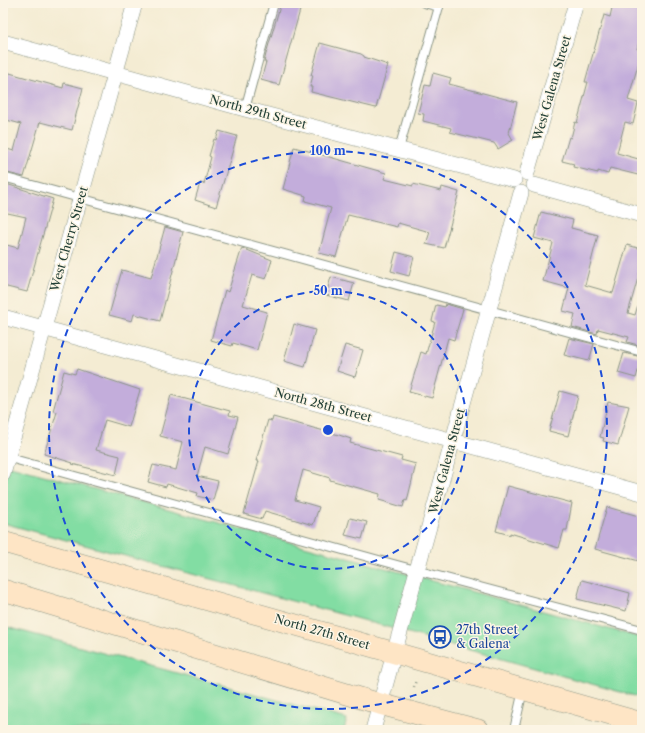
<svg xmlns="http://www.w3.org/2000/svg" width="645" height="733" font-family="'Libre Caslon Text',serif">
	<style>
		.green { fill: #82dda3; stroke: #508d6c }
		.building { fill: #c3addb }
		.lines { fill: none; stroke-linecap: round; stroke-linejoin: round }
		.lane-casing { stroke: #8a9484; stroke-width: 10 }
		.street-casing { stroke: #8a9484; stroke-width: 16 }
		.secondary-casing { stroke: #8a9484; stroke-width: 22 }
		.path { stroke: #8a9484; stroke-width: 2.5; stroke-dasharray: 1 3; stroke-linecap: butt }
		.lane { stroke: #fff; stroke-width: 8 }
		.street { stroke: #fff; stroke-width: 15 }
		.secondary { stroke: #fee5c5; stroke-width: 21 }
		.ring { fill: none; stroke: #1d4ed8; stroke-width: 2; stroke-dasharray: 7 5 }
		.labels { text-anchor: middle; stroke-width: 3; stroke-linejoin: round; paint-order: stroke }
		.street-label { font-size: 12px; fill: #1f3d34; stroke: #fcf5e5 }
		.transit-label { font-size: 12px; fill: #164399; stroke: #fcf5e5; text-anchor: start }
		.centre { fill: #1d4ed8; stroke: #fcf5e5; stroke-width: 2 }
		.ring-label { font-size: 12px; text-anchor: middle; font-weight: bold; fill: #1d4ed8; stroke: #fcf5e5; stroke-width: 3; stroke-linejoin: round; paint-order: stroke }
	</style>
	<rect width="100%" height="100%" fill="#fcf5e5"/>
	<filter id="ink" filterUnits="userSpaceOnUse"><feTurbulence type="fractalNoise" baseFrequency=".025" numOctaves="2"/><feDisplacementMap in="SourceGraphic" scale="8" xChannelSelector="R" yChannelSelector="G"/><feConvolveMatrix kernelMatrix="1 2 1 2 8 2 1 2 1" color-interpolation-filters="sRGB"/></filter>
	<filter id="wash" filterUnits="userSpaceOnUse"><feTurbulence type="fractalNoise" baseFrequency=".012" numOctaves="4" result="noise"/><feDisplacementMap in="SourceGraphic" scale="16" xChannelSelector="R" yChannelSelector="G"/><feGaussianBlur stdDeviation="0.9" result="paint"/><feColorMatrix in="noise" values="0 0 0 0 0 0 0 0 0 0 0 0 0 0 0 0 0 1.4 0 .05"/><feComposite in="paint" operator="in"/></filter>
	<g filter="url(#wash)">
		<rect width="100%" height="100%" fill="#f4ecd3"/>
		<g class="green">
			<polygon points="3,464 642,638 642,698 355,618 3,523"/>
			<polygon points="3,626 347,719 344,730 3,730"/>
		</g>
		<g id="blocks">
			<g class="building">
				<polygon points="281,3 302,3 279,85 261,80 266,62 264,62 266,54"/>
				<polygon points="613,3 642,3 642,29 637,49 642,51 628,100 638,103 633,124 625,122 617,153 642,160 642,176 610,168 608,174 598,171 598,173 573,167 574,164 562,161 569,137 571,138 575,122 577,123 588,82 585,82 604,15 610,17"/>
				<polygon points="320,43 361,54 364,56 364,57 388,65 376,108 311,92 312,87 310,87 313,75 311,75"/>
				<polygon points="6,72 63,88 64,83 83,88 72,130 40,122 24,177 3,172 3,148 14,151 21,124 3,119 3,80"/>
				<polygon points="433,73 451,78 449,84 517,102 509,133 513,140 498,149 494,143 450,132 451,128 423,121 424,114 418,113 425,85 430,86"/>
				<polygon points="219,131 237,136 216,207 195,200 200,183 204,184 211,157 209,156 214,139 216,140"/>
				<polygon points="294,147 386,173 384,179 413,186 413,184 441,191 442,187 459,192 444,248 426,244 430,232 398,223 397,227 348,215 336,257 319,253 331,208 305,201 306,196 283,189"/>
				<polygon points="3,183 53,199 27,292 3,286 3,244 18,248 26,217 3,212"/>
				<polygon points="541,212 573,220 571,228 598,235 585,285 613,293 627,245 642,249 642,264 628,313 635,315 638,305 642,306 642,346 627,342 629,337 598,329 597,334 572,327 575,314 563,311 569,288 543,281 553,243 534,238"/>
				<polygon points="165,227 183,232 160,321 134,314 132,321 109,315 122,270 151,278"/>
				<polygon points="242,248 272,260 266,279 252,275 243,305 267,312 257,350 233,343 232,346 211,340 225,290 228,292"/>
				<polygon points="396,252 414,257 409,276 391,271"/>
				<polygon points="331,277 354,283 349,301 326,295"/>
				<polygon points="446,304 463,309 454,340 448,338 432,398 409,392 421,352 426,354 435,322 432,321 436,305 445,307"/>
				<polygon points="294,324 315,330 305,367 284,361"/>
				<polygon points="569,338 594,344 589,361 564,355"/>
				<polygon points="345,345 363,350 355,377 337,371"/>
				<polygon points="624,353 642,357 636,378 618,373"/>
				<polygon points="77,369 140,390 129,427 105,420 96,450 120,456 116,475 72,464 73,463 44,454 57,412 53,411 64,371 75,374"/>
				<polygon points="560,391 578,396 568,436 549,431"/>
				<polygon points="171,395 230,411 229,415 238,417 228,454 205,447 197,476 218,481 213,500 197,496 198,493 167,484 166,487 148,482 153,465 176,470 183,442 160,436"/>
				<polygon points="608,402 629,406 618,445 603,441 604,438 600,437"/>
				<polygon points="273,417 339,435 351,439 350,443 402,457 401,460 416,464 407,501 405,500 403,507 379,500 380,494 330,480 330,478 303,470 295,500 319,507 313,525 265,511 262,519 244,514 259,461 256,461 268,420 272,421"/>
				<polygon points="508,486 572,503 567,530 564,530 559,548 510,533 510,535 496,531"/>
				<polygon points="607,507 642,517 642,549 639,561 595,549"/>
				<polygon points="350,518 367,522 362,539 345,535"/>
				<polygon points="582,580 630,593 626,611 577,599"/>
			</g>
		</g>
	</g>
	<g filter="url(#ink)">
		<use href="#blocks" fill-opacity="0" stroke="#8a9484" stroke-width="1"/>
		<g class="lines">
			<g class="lane-casing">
				<g id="lane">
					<polyline points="424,3 439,7"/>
					<polyline points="245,109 274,3"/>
					<polyline points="399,149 440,3"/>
					<polyline points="3,177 642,352"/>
					<polyline points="6,457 397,565 642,630"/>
					<polyline points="514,730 523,690"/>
				</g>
			</g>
			<g class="street-casing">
				<g id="street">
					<polyline points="3,42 245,109 514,180"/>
					<polyline points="527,173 576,3"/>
					<polyline points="534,185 642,215"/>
					<polyline points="3,317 642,493"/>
					<polyline points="3,474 135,3"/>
					<polyline points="373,730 521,193"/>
				</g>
			</g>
			<g class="secondary-casing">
				<g id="secondary">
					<polyline points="3,542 642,723"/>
					<polyline points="3,590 380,704 478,730"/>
				</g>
			</g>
			<polyline class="path" points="414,687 416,680"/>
			<use href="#lane" class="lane"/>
			<use href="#street" class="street"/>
			<use href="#secondary" class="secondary"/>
		</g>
	</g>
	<g class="ring">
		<circle cx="328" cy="430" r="139"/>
		<circle cx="328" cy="430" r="279"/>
	</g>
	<defs>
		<g id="bus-ring" transform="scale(1.15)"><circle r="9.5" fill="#fcf5e5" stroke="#1a4fb4" stroke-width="1.5"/><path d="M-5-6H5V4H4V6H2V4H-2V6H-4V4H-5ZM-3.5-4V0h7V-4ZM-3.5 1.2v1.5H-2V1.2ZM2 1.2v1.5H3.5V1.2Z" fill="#1a4fb4"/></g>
	</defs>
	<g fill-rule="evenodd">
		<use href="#bus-ring" x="440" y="637"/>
	</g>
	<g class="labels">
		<g class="street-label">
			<text transform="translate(552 88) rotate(-74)" y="4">West Galena Street</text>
			<text transform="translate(258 112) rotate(15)" y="4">North 29th Street</text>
			<text transform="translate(69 239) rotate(-74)" y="4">West Cherry Street</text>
			<text transform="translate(323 405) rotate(15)" y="4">North 28th Street</text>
			<text transform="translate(447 461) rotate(-75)" y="4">West Galena Street</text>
			<text transform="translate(322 632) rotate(16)" y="4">North 27th Street</text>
		</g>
		<g class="transit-label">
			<text x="456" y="634">27th Street<tspan x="456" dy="14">&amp; Galena</tspan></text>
		</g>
	</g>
	<circle cx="328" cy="430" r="6" class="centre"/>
	<g class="ring-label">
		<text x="328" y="155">100 m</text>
		<text x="328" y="295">50 m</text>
	</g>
	<rect width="645" height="733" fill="none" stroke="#fcf5e5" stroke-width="16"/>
</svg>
